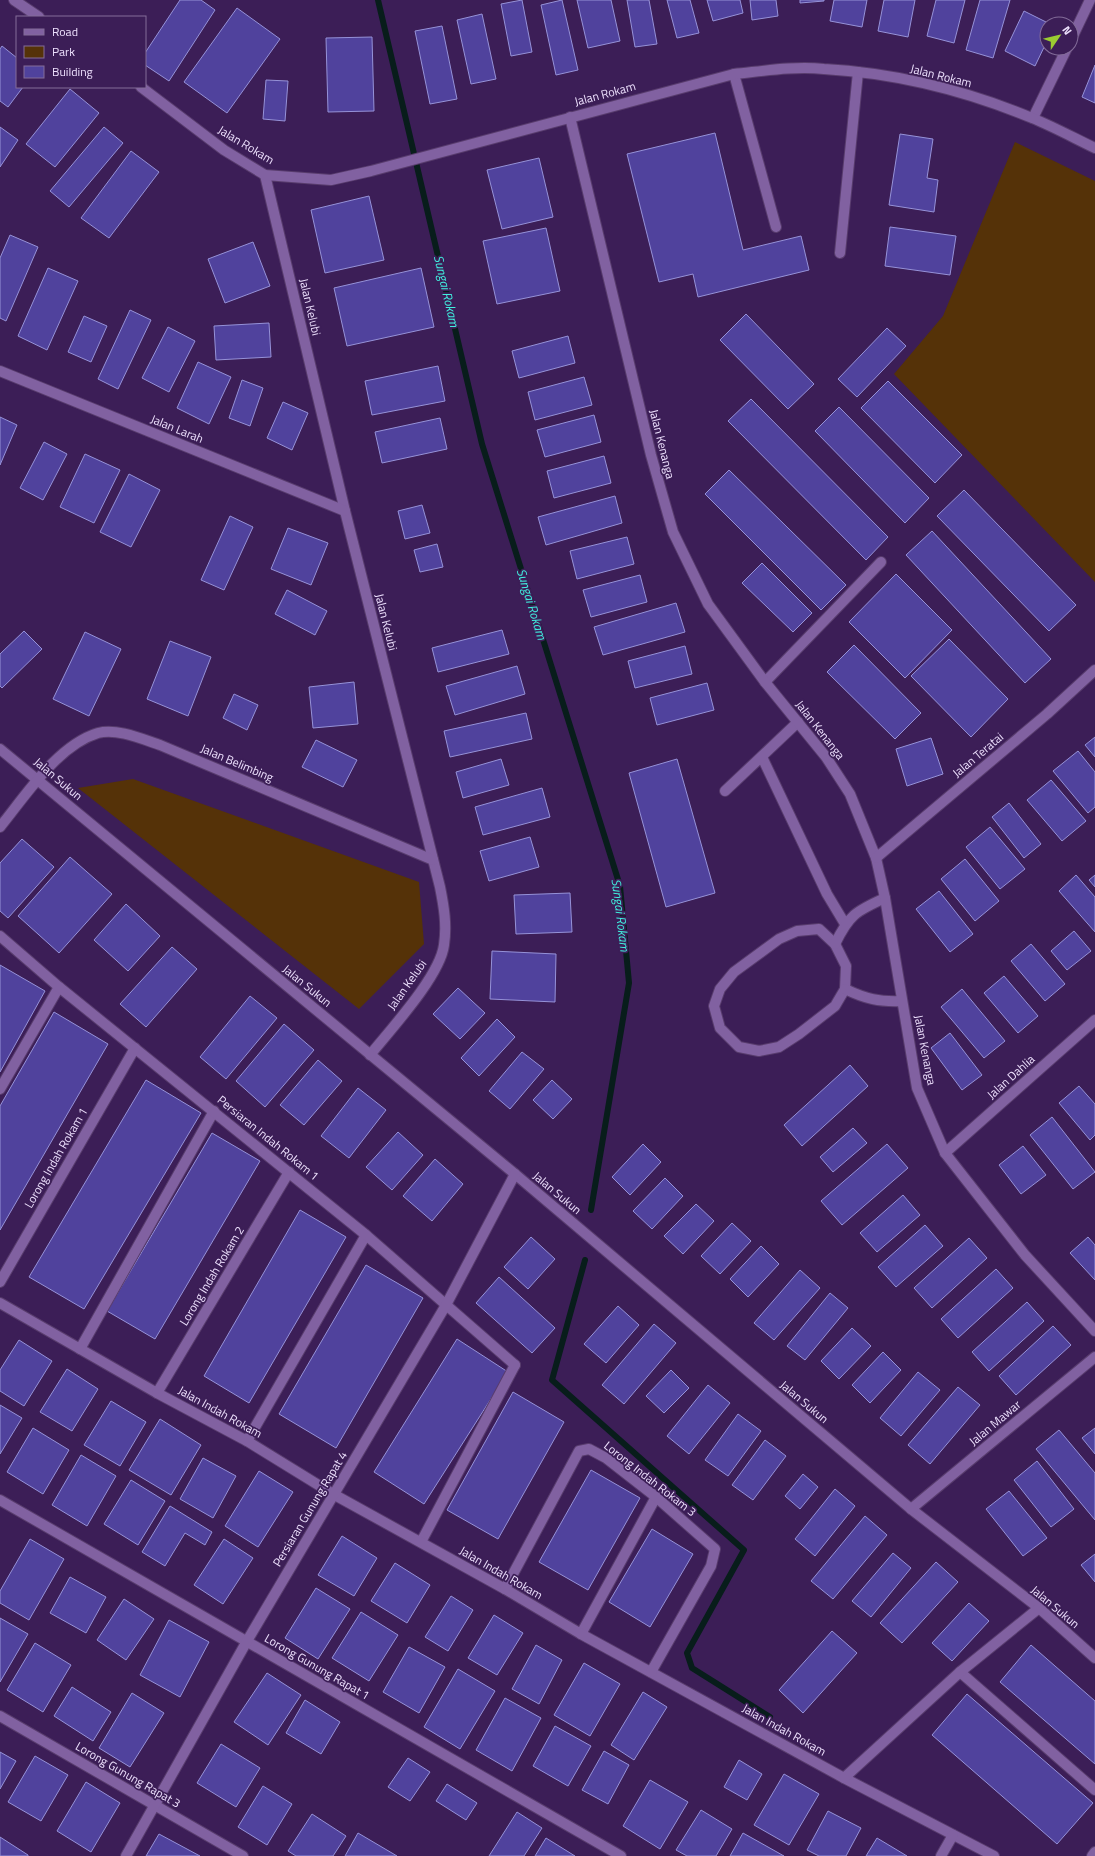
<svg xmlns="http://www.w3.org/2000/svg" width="1095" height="1856" font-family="'Titillium Web',sans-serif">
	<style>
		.green { fill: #553208 }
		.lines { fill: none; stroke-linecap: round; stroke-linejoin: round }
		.stream { stroke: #081d1b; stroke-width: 6 }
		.building { fill: #50429d; stroke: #9692d8 }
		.lane-casing { stroke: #583c6d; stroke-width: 12 }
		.street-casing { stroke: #583c6d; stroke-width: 12 }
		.secondary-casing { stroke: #583c6d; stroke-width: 12 }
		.lane { stroke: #8161a1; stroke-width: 10 }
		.street { stroke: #8161a1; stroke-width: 10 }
		.secondary { stroke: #8161a1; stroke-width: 10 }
		.labels { text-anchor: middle; stroke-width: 3.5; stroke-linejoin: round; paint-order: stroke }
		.street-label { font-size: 12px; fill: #ede0fd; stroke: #3c1e57 }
		.water-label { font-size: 13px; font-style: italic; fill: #41eede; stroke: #3c1e57 }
	</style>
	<rect width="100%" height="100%" fill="#3c1e57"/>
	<g class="green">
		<polygon points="1015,142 1095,181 1095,582 894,374 943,316"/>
		<polygon points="133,779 419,882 424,944 359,1009 78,788"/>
	</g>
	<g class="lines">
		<g class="stream">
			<polyline points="378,0 482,444 620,886 629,983 591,1210"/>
			<polyline points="585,1260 552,1380 744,1550 687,1653 692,1668 770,1717"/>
		</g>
	</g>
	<g class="building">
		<polygon points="180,0 201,0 215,10 169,81 145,65 145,53"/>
		<polygon points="522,0 532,52 511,56 501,4"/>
		<polygon points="562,0 578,70 556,75 541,5"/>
		<polygon points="577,0 611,0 620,41 588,48"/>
		<polygon points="627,0 649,0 657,44 635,47"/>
		<polygon points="667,0 690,0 699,33 677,38"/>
		<polygon points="707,0 740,0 743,13 713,21"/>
		<polygon points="750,0 776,0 778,16 752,20"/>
		<polygon points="800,0 824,0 824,1 800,3"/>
		<polygon points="834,0 867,0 862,27 830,21"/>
		<polygon points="884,0 915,0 908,37 878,31"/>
		<polygon points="936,0 965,0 954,43 927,36"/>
		<polygon points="980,0 1010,0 993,58 966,50"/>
		<polygon points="237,8 280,39 227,113 184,82"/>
		<polygon points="1024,11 1050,24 1047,24 1047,41 1035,66 1005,51"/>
		<polygon points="482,14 496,79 471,84 457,20"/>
		<polygon points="442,26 457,99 430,104 415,31"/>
		<polygon points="372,37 374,111 328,112 326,38"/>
		<polygon points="2,46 17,58 17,87 23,87 8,107 0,101 0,49"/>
		<polygon points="1095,65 1095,103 1082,97"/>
		<polygon points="266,80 288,81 285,121 263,119"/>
		<polygon points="70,89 99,113 55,167 26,144"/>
		<polygon points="0,127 18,140 0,167"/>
		<polygon points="104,127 123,143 69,207 50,191"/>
		<polygon points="715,133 743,250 801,236 809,270 698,297 693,274 659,282 627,154"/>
		<polygon points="900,134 933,139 927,178 938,180 934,212 889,205"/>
		<polygon points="131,151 159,172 109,238 81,218"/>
		<polygon points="539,158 553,217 502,229 487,170"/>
		<polygon points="369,196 384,260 325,273 311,210"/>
		<polygon points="890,227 956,236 950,275 885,266"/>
		<polygon points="546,228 560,291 497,304 483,241"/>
		<polygon points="10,235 38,247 6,321 0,318 0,258"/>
		<polygon points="253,242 270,286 225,303 208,259"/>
		<polygon points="48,268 78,281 47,350 18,336"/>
		<polygon points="421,268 434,327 347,346 334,288"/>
		<polygon points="130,310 151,320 118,389 98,379"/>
		<polygon points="746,314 814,384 788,409 720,340"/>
		<polygon points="84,316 107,326 91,362 68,352"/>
		<polygon points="269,323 271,357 216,360 214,326"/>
		<polygon points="168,327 195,341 169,392 142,378"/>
		<polygon points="887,328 906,346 857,397 838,379"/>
		<polygon points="568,336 575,363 519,378 512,351"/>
		<polygon points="198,362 231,377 209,424 177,408"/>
		<polygon points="438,366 445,401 372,415 365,381"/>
		<polygon points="584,377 592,405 535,420 528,392"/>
		<polygon points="242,380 263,388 250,426 229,418"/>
		<polygon points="888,381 962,455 935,483 861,408"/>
		<polygon points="751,399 888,537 866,560 728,421"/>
		<polygon points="283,402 308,413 292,450 267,438"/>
		<polygon points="839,407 929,498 905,523 815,431"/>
		<polygon points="594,415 601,442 545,457 537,430"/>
		<polygon points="0,417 17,425 0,465"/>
		<polygon points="440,418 447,449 382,463 375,432"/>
		<polygon points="44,442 67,454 43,500 20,488"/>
		<polygon points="85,454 120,470 94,523 60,507"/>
		<polygon points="604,456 611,483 554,498 547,471"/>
		<polygon points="729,470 846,585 821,610 705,494"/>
		<polygon points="129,474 160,490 131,547 100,532"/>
		<polygon points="964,490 1076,605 1049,631 937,516"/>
		<polygon points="615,496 622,523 546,545 538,517"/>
		<polygon points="422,505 430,533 405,539 398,511"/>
		<polygon points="230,516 253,527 224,590 201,580"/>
		<polygon points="288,528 328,543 311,585 271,569"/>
		<polygon points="932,531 1051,659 1025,683 906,555"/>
		<polygon points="627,537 634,564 577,579 570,551"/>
		<polygon points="437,544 443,567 420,572 414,550"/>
		<polygon points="762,563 812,613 793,632 742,583"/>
		<polygon points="896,574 952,630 905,678 849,622"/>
		<polygon points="640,575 647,602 591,617 583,590"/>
		<polygon points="287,590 327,611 315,635 275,614"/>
		<polygon points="676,603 685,632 603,655 594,627"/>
		<polygon points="502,630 509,654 438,672 432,648"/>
		<polygon points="24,631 42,649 2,688 0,686 0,654"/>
		<polygon points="85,632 121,649 89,716 53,699"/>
		<polygon points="949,639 1008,699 971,737 911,676"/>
		<polygon points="170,641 211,657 188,716 147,699"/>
		<polygon points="854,645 921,713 895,739 827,672"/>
		<polygon points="685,646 692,674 635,688 628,661"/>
		<polygon points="517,666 525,694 455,715 446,686"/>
		<polygon points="354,682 358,724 313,728 309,687"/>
		<polygon points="707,683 714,710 657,725 650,698"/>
		<polygon points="234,694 258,705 247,730 223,718"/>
		<polygon points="526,713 532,739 450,757 444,731"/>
		<polygon points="1095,737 1095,757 1085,745"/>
		<polygon points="931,738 943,774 907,786 896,749"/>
		<polygon points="316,740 357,760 343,787 302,767"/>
		<polygon points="1078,751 1095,772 1095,807 1088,813 1053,771"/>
		<polygon points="501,759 509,785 463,798 456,772"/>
		<polygon points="677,759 715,893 666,907 629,773"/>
		<polygon points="1051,780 1086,821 1062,841 1027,800"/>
		<polygon points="542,788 550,817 483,835 475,807"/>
		<polygon points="1009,803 1041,844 1024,858 992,817"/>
		<polygon points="990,827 1025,869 1000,889 966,847"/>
		<polygon points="530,837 539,867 489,881 480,851"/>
		<polygon points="22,839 54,867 8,918 0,911 0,863"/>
		<polygon points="70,857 112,894 59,953 18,916"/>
		<polygon points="965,859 999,901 975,921 941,879"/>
		<polygon points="1076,875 1095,897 1095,932 1059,891"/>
		<polygon points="1095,875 1095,887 1089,880"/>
		<polygon points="939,891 973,934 950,952 916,909"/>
		<polygon points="570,893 572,932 516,934 514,895"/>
		<polygon points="126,904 160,936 128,971 94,940"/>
		<polygon points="1074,931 1091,951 1067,970 1051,951"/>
		<polygon points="1031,944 1065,984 1045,1001 1011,961"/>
		<polygon points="172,947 197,969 146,1027 120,1004"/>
		<polygon points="492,951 556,954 555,1002 490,999"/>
		<polygon points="0,965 45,991 0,1072"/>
		<polygon points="1004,976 1038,1016 1018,1033 984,993"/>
		<polygon points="458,988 485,1013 460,1039 433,1014"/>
		<polygon points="962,989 1005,1041 984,1058 941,1007"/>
		<polygon points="250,996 277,1018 226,1079 200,1057"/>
		<polygon points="54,1012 108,1044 0,1230 0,1106"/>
		<polygon points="497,1019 515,1037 479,1076 461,1058"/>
		<polygon points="284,1024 314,1050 265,1107 236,1081"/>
		<polygon points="950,1033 982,1075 962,1090 931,1048"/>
		<polygon points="522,1052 544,1069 510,1109 489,1091"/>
		<polygon points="318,1060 342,1081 304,1125 280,1105"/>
		<polygon points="850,1065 868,1086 802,1146 784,1125"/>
		<polygon points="146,1080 201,1113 84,1309 29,1277"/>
		<polygon points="552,1080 572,1099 553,1119 533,1100"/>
		<polygon points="1079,1086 1095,1104 1095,1135 1090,1140 1059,1103"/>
		<polygon points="358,1088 386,1110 349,1158 321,1136"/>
		<polygon points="1052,1117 1095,1172 1073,1189 1030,1135"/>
		<polygon points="853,1128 867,1143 833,1172 820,1157"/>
		<polygon points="398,1132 423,1155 392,1190 366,1167"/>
		<polygon points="212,1133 260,1161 155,1339 107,1311"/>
		<polygon points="643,1144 661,1162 630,1195 612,1177"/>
		<polygon points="887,1144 908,1168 842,1225 821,1201"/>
		<polygon points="1023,1146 1046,1175 1021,1194 999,1165"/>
		<polygon points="435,1159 463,1184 432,1221 403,1196"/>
		<polygon points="665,1178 683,1196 652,1229 633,1211"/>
		<polygon points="903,1195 920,1215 877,1252 860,1233"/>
		<polygon points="696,1204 714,1221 683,1254 664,1236"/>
		<polygon points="300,1210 346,1237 249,1403 204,1376"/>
		<polygon points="732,1223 751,1241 720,1274 701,1256"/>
		<polygon points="925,1225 943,1246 896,1287 878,1267"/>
		<polygon points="531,1237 555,1259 528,1289 504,1267"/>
		<polygon points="1088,1237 1095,1245 1095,1280 1070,1253"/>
		<polygon points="969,1238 987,1258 932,1308 914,1288"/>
		<polygon points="761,1246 779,1264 748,1297 730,1279"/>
		<polygon points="366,1265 423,1298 336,1448 279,1414"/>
		<polygon points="996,1269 1013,1288 958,1338 941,1319"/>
		<polygon points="800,1270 820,1288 774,1340 754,1323"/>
		<polygon points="499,1277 555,1328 532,1353 476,1303"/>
		<polygon points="830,1293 848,1308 805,1360 787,1346"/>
		<polygon points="1027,1302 1044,1321 989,1371 972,1352"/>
		<polygon points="618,1306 639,1325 606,1363 584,1344"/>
		<polygon points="654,1324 676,1343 624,1404 602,1385"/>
		<polygon points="1053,1326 1071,1345 1016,1395 999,1376"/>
		<polygon points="852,1328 871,1346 839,1379 821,1361"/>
		<polygon points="457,1339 508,1372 424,1504 374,1472"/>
		<polygon points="19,1340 52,1361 24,1406 0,1391 0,1370"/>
		<polygon points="883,1352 901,1370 870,1403 852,1385"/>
		<polygon points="67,1369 98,1389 72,1431 40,1412"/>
		<polygon points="671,1370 689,1388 664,1413 646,1396"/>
		<polygon points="918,1372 940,1390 901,1436 880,1418"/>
		<polygon points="708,1385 730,1403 689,1454 667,1436"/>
		<polygon points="958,1387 980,1405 930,1464 908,1445"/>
		<polygon points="513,1392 564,1422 498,1539 447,1510"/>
		<polygon points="111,1401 146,1422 120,1466 84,1445"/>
		<polygon points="0,1405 22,1418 0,1454"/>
		<polygon points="738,1414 761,1431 728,1476 705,1460"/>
		<polygon points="160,1419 201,1445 171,1495 129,1470"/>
		<polygon points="33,1428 69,1450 43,1494 7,1472"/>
		<polygon points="1095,1428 1095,1454 1082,1438"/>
		<polygon points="1059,1430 1095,1473 1095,1520 1036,1449"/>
		<polygon points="765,1440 786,1456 753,1500 732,1485"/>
		<polygon points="81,1455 116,1476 87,1526 52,1505"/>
		<polygon points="203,1458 236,1476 213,1518 180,1499"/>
		<polygon points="1037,1461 1074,1509 1051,1527 1014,1480"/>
		<polygon points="591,1470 640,1498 588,1590 539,1562"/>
		<polygon points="259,1471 293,1492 258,1547 225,1526"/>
		<polygon points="803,1474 818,1487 800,1509 785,1496"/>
		<polygon points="131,1480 165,1501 138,1545 104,1524"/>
		<polygon points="835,1489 855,1506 815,1556 795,1539"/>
		<polygon points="1009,1491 1047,1538 1023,1556 986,1509"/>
		<polygon points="170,1506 212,1532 205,1545 185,1533 165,1566 142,1552"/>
		<polygon points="865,1516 887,1535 833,1599 811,1581"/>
		<polygon points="652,1529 693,1554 650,1627 609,1602"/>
		<polygon points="342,1536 377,1558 354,1596 318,1575"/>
		<polygon points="30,1539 64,1559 29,1620 0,1603 0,1591"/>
		<polygon points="224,1539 253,1558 223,1604 194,1585"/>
		<polygon points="893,1553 911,1568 871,1617 852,1601"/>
		<polygon points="1095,1554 1095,1582 1081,1565"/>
		<polygon points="936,1562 958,1582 902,1643 880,1623"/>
		<polygon points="395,1563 430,1585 407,1623 371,1601"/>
		<polygon points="70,1577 106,1597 86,1633 50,1613"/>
		<polygon points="316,1588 350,1609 318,1659 285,1638"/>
		<polygon points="451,1596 473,1610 448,1651 425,1637"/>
		<polygon points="124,1599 154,1619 126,1660 97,1640"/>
		<polygon points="969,1603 989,1621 952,1661 932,1643"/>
		<polygon points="361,1612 398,1635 369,1681 332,1658"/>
		<polygon points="494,1615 523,1633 497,1675 468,1658"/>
		<polygon points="0,1618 28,1634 0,1682"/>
		<polygon points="169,1620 209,1642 180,1697 140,1675"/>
		<polygon points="832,1631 857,1653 803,1713 779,1690"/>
		<polygon points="35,1643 71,1665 43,1712 7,1690"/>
		<polygon points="536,1645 562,1660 539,1704 512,1689"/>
		<polygon points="1031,1645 1095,1701 1095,1764 1000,1682"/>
		<polygon points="409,1647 445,1667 419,1713 383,1692"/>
		<polygon points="584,1663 620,1684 590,1736 554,1715"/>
		<polygon points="458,1669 495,1691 460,1749 424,1727"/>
		<polygon points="267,1673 301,1695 268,1745 234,1722"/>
		<polygon points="72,1687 111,1712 93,1741 54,1716"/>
		<polygon points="643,1692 667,1707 634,1760 611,1745"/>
		<polygon points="132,1693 164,1713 130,1767 99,1748"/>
		<polygon points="967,1694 1093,1803 1057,1844 932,1735"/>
		<polygon points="505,1698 541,1718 512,1771 476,1750"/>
		<polygon points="305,1700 340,1722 321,1754 286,1733"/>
		<polygon points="555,1726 591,1746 568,1786 533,1766"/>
		<polygon points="221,1744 260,1768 236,1807 197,1783"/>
		<polygon points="604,1751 629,1765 608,1804 582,1790"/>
		<polygon points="0,1752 16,1761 0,1789"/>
		<polygon points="35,1756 68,1775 41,1821 8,1802"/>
		<polygon points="408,1758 430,1772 410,1801 388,1787"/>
		<polygon points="739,1760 762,1774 747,1800 724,1787"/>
		<polygon points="784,1774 819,1794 789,1845 754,1825"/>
		<polygon points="650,1780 688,1802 660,1849 623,1826"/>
		<polygon points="86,1782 120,1803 91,1852 57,1831"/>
		<polygon points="447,1784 477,1803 466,1820 436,1801"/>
		<polygon points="263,1786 292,1804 267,1845 238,1827"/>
		<polygon points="701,1810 732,1829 716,1856 687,1856 676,1850"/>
		<polygon points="828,1811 861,1828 846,1856 819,1856 807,1850"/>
		<polygon points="517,1812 542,1828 524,1856 489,1856"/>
		<polygon points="312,1814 346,1836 333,1856 296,1856 288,1851"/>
		<polygon points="358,1833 397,1856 345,1856"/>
		<polygon points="743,1833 784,1856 730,1856"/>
		<polygon points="159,1834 200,1856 146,1856"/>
		<polygon points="0,1837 28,1855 28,1856 0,1856"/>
		<polygon points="546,1838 575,1856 535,1856"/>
		<polygon points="877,1838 907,1856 866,1856"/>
	</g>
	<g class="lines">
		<g class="lane-casing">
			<g id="lane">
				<polyline points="734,74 776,227"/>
				<polyline points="840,253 858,72"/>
				<polyline points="765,682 881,562"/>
				<polyline points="762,757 827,894 845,924"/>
				<polyline points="725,791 798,722"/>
				<polygon points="819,929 835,944 846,966 845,989 835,1006 799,1034 779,1047 759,1051 739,1047 720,1028 714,1006 720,989 734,972 779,939 797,931"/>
				<path d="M835,944C849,915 856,911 885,898"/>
				<path d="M845,989C866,999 879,1002 902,1001"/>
				<polyline points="0,1089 59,987"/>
				<polyline points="80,1349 214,1111"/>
				<polyline points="247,1441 366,1235"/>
				<polyline points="421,1542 515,1365"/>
				<polyline points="581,1634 656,1497"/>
				<polyline points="960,1672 1095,1790"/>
			</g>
		</g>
		<g class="street-casing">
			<g id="street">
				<polyline points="1071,40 1090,0"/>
				<polyline points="570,117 651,455 673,532 708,604 765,682 826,757 850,794 876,858 885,898 917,1088 945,1153 1025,1255 1095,1331"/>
				<polyline points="1033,118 1067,48"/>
				<path d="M265,175L345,511L440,887C444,907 447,925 444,945C440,976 391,1029 370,1055"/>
				<polyline points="0,371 345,511"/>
				<polyline points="0,749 515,1174 911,1509 1039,1608 1095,1658"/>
				<path d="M0,827C26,795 58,745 98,733C117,728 142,739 160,745L433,860"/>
				<polyline points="876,858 1047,714 1095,670"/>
				<polyline points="0,936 59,987 366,1235 515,1365"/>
				<polyline points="945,1153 1095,1020"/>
				<polyline points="0,1282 135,1048"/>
				<polyline points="0,1303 157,1393 247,1441 333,1494 505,1589 581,1634 844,1778 994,1856"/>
				<polyline points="157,1393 289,1172"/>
				<polyline points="0,1500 621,1856"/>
				<polyline points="911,1509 1095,1357"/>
				<polyline points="505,1589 579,1451 589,1449 606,1458 656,1497 715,1549 711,1566 651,1672"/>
				<polyline points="0,1716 243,1856"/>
				<polyline points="844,1778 960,1672 1039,1608"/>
				<polyline points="126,1856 247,1641 446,1305 515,1174"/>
				<polyline points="941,1856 953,1835"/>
				<polyline points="1092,1856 1095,1852"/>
			</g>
		</g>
		<g class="secondary-casing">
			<g id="secondary">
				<polyline points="14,0 39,17"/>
				<path d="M141,87L224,150L265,175L331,180L371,171L734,74C764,71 794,66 824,69C895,73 967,91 1032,118C1054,127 1074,138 1095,148"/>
			</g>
		</g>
		<use href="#lane" class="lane"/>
		<use href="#street" class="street"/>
		<use href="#secondary" class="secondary"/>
	</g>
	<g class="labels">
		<g class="street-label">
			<text transform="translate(941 76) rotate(14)" y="4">Jalan Rokam</text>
			<text transform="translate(605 94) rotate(-15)" y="4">Jalan Rokam</text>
			<text transform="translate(246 145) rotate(31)" y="4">Jalan Rokam</text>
			<text transform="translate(310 307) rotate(77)" y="4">Jalan Kelubi</text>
			<text transform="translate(177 429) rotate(22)" y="4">Jalan Larah</text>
			<text transform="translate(662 444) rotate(76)" y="4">Jalan Kenanga</text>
			<text transform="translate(386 622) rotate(76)" y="4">Jalan Kelubi</text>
			<text transform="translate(820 730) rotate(52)" y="4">Jalan Kenanga</text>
			<text transform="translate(978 755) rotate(-40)" y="4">Jalan Teratai</text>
			<text transform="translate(237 763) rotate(23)" y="4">Jalan Belimbing</text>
			<text transform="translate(58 779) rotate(40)" y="4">Jalan Sukun</text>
			<text transform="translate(407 985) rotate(-55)" y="4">Jalan Kelubi</text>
			<text transform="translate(307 986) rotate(39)" y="4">Jalan Sukun</text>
			<text transform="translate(925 1050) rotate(79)" y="4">Jalan Kenanga</text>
			<text transform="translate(1011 1077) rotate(-42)" y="4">Jalan Dahlia</text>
			<text transform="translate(268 1138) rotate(39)" y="4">Persiaran Indah Rokam 1</text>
			<text transform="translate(56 1158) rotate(-60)" y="4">Lorong Indah Rokam 1</text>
			<text transform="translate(557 1193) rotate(40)" y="4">Jalan Sukun</text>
			<text transform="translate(212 1276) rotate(-59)" y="4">Lorong Indah Rokam 2</text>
			<text transform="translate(804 1402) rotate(40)" y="4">Jalan Sukun</text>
			<text transform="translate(220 1412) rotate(29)" y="4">Jalan Indah Rokam</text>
			<text transform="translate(995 1423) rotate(-40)" y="4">Jalan Mawar</text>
			<text transform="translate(650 1479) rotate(38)" y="4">Lorong Indah Rokam 3</text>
			<text transform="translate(310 1509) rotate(-59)" y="4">Persiaran Gunung Rapat 4</text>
			<text transform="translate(501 1573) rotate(30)" y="4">Jalan Indah Rokam</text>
			<text transform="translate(1055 1607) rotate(40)" y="4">Jalan Sukun</text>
			<text transform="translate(317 1667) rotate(30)" y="4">Lorong Gunung Rapat 1</text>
			<text transform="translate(784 1730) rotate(29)" y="4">Jalan Indah Rokam</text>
			<text transform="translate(128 1775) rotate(30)" y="4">Lorong Gunung Rapat 3</text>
		</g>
		<g class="water-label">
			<text transform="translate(447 291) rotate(77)" y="5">Sungai Rokam</text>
			<text transform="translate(532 604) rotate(73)" y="5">Sungai Rokam</text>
			<text transform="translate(621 915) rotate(83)" y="5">Sungai Rokam</text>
		</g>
	</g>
	<rect x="16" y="16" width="130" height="72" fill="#3c1e57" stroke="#836c99"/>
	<rect x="24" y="29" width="20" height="6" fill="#8161a1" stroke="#836c99"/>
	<text x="52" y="36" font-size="12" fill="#ede0fd">Road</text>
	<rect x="24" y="46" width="20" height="12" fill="#553208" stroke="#836c99"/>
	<text x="52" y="56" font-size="12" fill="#ede0fd">Park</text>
	<rect x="24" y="66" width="20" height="12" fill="#50429d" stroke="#836c99"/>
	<text x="52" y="76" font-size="12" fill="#ede0fd">Building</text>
	<g transform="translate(1059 36) rotate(55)"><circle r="19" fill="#3c1e57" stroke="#836c99"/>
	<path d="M0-3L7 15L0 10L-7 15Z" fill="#9bcb32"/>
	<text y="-6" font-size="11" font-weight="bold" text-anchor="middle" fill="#ede0fd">N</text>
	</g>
</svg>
